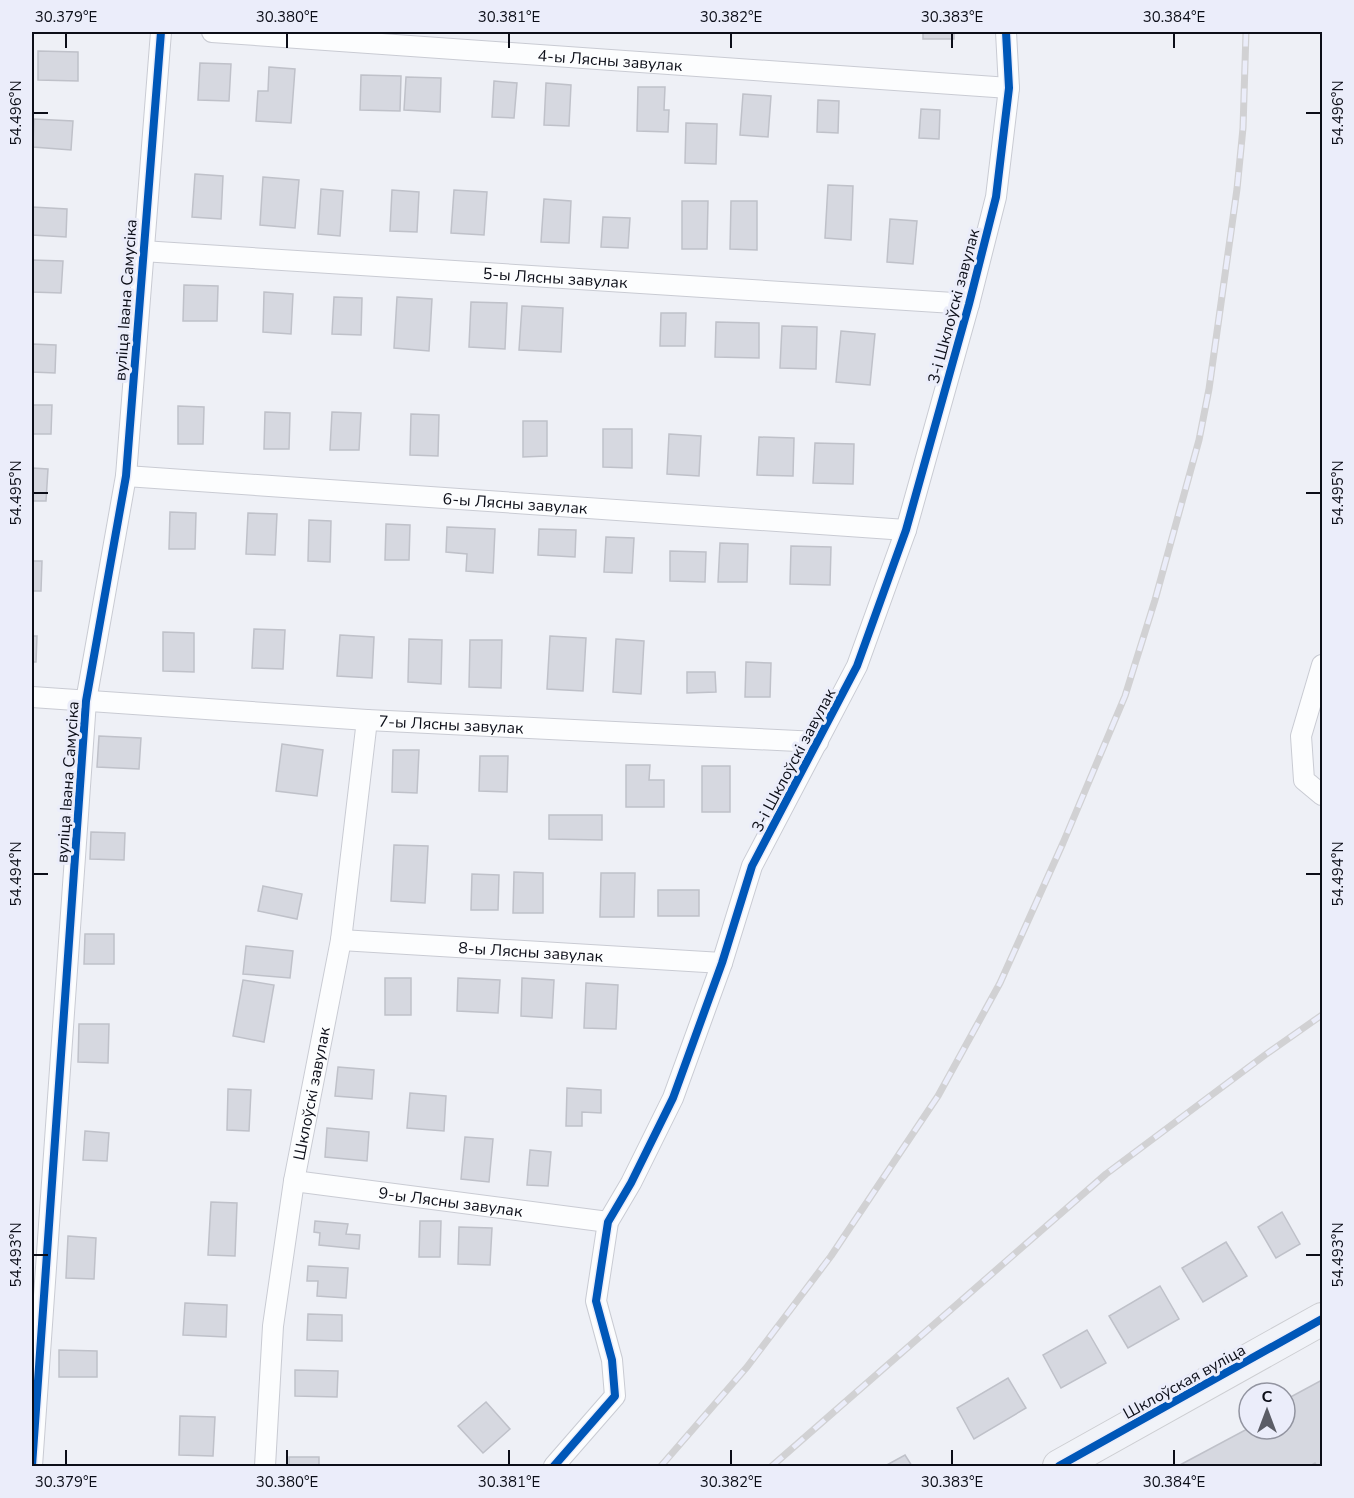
<svg xmlns="http://www.w3.org/2000/svg" width="1354" height="1498" font-family="'Nunito Sans',sans-serif">
	<style>
		.building { fill: #d6d8e0; stroke: #bfc1c9; stroke-width: 1.5 }
		.lines { fill: none; stroke-linecap: round; stroke-linejoin: round }
		.minor-casing { stroke: #c9cbd3; stroke-width: 22 }
		.primary-casing { stroke: #cdced2; stroke-width: 34 }
		.minor { stroke: #fcfdfe; stroke-width: 20 }
		.primary { stroke: #f1f3f8; stroke-width: 32 }
		.rail-casing { stroke: #d1d1d3; stroke-width: 7 }
		.rail { stroke: #ebedfa; stroke-width: 4.5; stroke-dasharray: 14; stroke-linecap: butt }
		.cycleway-casing { stroke: #ebedfa; stroke-width: 11 }
		.cycleway { stroke: #0057b8; stroke-width: 8 }
		.ticks { fill: none; stroke: #0c0e18; stroke-width: 2 }
		.labels { text-anchor: middle; stroke-width: 6; stroke-linejoin: round; paint-order: stroke }
		.street-label { font-size: 16px; fill: #0c0e18; stroke: #ebedfa }
		.neatline { fill: none; stroke: #0c0e18; stroke-width: 2 }
		.ticks-label { font-size: 15px; text-anchor: middle; fill: #0c0e18 }
	</style>
	<rect width="100%" height="100%" fill="#eef0f6"/>
	<g class="building">
		<rect x="923" y="32" width="31" height="7"/>
		<polygon points="38,51 78,52 78,81 38,80"/>
		<polygon points="200,63 231,64 229,101 198,100"/>
		<polygon points="269,67 295,69 291,123 256,121 258,91 268,91"/>
		<polygon points="361,75 401,76 400,111 360,110"/>
		<polygon points="406,77 441,78 440,112 404,110"/>
		<polygon points="494,81 517,83 514,118 492,117"/>
		<polygon points="546,83 571,85 569,126 544,125"/>
		<polygon points="638,87 665,87 664,110 669,110 668,132 637,131"/>
		<polygon points="743,94 771,96 768,137 740,135"/>
		<polygon points="818,100 839,101 838,133 817,132"/>
		<polygon points="921,109 940,110 939,139 919,138"/>
		<polygon points="34,119 73,121 71,150 33,147"/>
		<polygon points="686,123 717,124 716,164 685,163"/>
		<polygon points="195,174 223,176 221,219 192,217"/>
		<polygon points="263,177 299,180 295,228 260,225"/>
		<polygon points="828,185 853,186 851,240 825,238"/>
		<polygon points="321,189 343,191 340,236 318,234"/>
		<polygon points="392,190 419,192 417,232 390,231"/>
		<polygon points="454,190 487,192 484,235 451,233"/>
		<polygon points="544,199 571,201 569,243 541,242"/>
		<polygon points="682,201 708,201 707,249 682,249"/>
		<polygon points="731,201 757,201 757,250 730,249"/>
		<polygon points="32,207 67,209 66,237 32,235"/>
		<polygon points="603,217 630,218 628,248 601,247"/>
		<polygon points="890,219 917,221 913,264 887,262"/>
		<polygon points="32,260 63,261 61,293 32,292"/>
		<polygon points="184,285 218,286 217,321 183,321"/>
		<polygon points="264,292 293,294 291,334 263,332"/>
		<polygon points="334,297 362,298 361,335 332,334"/>
		<polygon points="397,297 432,299 429,351 394,348"/>
		<polygon points="471,302 507,303 505,349 469,347"/>
		<polygon points="522,306 563,308 561,352 519,350"/>
		<polygon points="661,313 686,313 685,346 660,346"/>
		<polygon points="716,322 759,323 759,358 715,357"/>
		<polygon points="782,326 817,327 816,369 780,368"/>
		<polygon points="841,331 875,334 870,385 836,382"/>
		<polygon points="32,344 56,345 55,373 32,372"/>
		<polygon points="32,405 52,405 51,434 32,434"/>
		<polygon points="178,406 204,407 203,444 178,444"/>
		<polygon points="265,412 290,413 289,449 264,449"/>
		<polygon points="332,412 361,413 359,450 330,450"/>
		<polygon points="411,414 439,415 438,456 410,455"/>
		<polygon points="523,421 547,421 547,456 523,457"/>
		<polygon points="603,429 632,429 632,468 603,467"/>
		<polygon points="669,434 701,436 699,476 667,474"/>
		<polygon points="759,437 794,438 793,476 757,475"/>
		<polygon points="815,443 854,444 853,484 813,483"/>
		<polygon points="32,468 48,469 46,501 32,501"/>
		<polygon points="170,512 196,513 195,549 169,549"/>
		<polygon points="248,513 277,514 275,555 246,554"/>
		<polygon points="309,520 331,521 330,562 308,561"/>
		<polygon points="386,524 410,525 409,560 385,560"/>
		<polygon points="447,527 495,529 493,573 466,571 467,554 446,552"/>
		<polygon points="539,529 576,530 575,557 538,555"/>
		<polygon points="606,537 634,538 632,573 604,572"/>
		<polygon points="720,543 748,544 747,582 718,582"/>
		<polygon points="791,546 831,547 830,585 790,584"/>
		<polygon points="670,551 706,552 705,582 670,581"/>
		<polygon points="32,561 42,561 41,591 32,591"/>
		<polygon points="254,629 285,630 283,669 252,668"/>
		<polygon points="163,632 194,633 194,672 163,671"/>
		<polygon points="340,635 374,637 372,678 337,676"/>
		<polygon points="32,636 37,636 36,662 32,662"/>
		<polygon points="550,636 586,638 583,691 547,689"/>
		<polygon points="409,639 442,640 441,684 408,682"/>
		<polygon points="616,639 644,641 641,694 613,692"/>
		<polygon points="470,640 502,640 501,688 469,687"/>
		<polygon points="746,662 771,663 770,697 745,697"/>
		<polygon points="687,672 715,672 716,692 687,693"/>
		<polygon points="99,736 141,738 139,769 97,767"/>
		<polygon points="282,744 323,750 317,796 276,791"/>
		<polygon points="393,750 419,750 417,793 392,792"/>
		<polygon points="480,756 508,756 507,792 479,791"/>
		<polygon points="626,765 650,765 649,780 664,780 664,807 626,807"/>
		<rect x="702" y="766" width="28" height="46"/>
		<polygon points="549,815 602,815 602,840 549,839"/>
		<polygon points="91,832 125,833 124,860 90,859"/>
		<polygon points="394,845 428,846 425,903 391,901"/>
		<polygon points="514,872 543,873 543,913 513,913"/>
		<polygon points="601,873 635,873 634,917 600,917"/>
		<polygon points="472,874 499,875 498,910 471,910"/>
		<polygon points="263,886 302,894 297,919 258,911"/>
		<rect x="658" y="890" width="41" height="26"/>
		<polygon points="85,934 114,934 114,964 84,964"/>
		<polygon points="246,946 293,951 290,978 243,974"/>
		<rect x="385" y="978" width="26" height="37"/>
		<polygon points="458,978 500,980 498,1013 457,1011"/>
		<polygon points="522,978 554,980 552,1018 521,1016"/>
		<polygon points="243,980 274,985 264,1042 233,1036"/>
		<polygon points="586,983 618,985 616,1029 584,1028"/>
		<polygon points="79,1024 109,1024 108,1063 78,1062"/>
		<polygon points="338,1067 374,1070 372,1099 335,1096"/>
		<polygon points="567,1088 601,1090 601,1113 582,1112 582,1126 566,1126"/>
		<polygon points="228,1089 251,1090 249,1131 227,1130"/>
		<polygon points="410,1093 446,1096 444,1131 407,1128"/>
		<polygon points="327,1128 369,1132 367,1161 325,1157"/>
		<polygon points="85,1131 109,1133 107,1161 83,1160"/>
		<polygon points="465,1137 493,1139 489,1182 461,1179"/>
		<polygon points="530,1150 551,1152 548,1186 527,1185"/>
		<polygon points="211,1202 237,1203 235,1256 208,1255"/>
		<polygon points="1282,1212 1300,1244 1276,1258 1258,1227"/>
		<polygon points="315,1221 348,1224 346,1234 360,1235 359,1249 319,1245 320,1233 314,1232"/>
		<polygon points="420,1221 441,1221 440,1257 419,1257"/>
		<polygon points="459,1227 492,1228 490,1265 458,1264"/>
		<polygon points="68,1236 96,1238 94,1279 66,1278"/>
		<polygon points="1226,1242 1247,1276 1203,1302 1182,1268"/>
		<polygon points="308,1266 348,1268 346,1298 317,1296 318,1281 307,1281"/>
		<polygon points="1160,1286 1179,1319 1128,1348 1109,1316"/>
		<polygon points="185,1303 227,1305 226,1337 183,1335"/>
		<polygon points="308,1314 342,1315 342,1341 307,1340"/>
		<polygon points="1087,1330 1106,1363 1061,1388 1043,1355"/>
		<polygon points="59,1350 97,1351 97,1377 59,1377"/>
		<polygon points="295,1370 338,1371 337,1397 295,1396"/>
		<polygon points="1008,1378 1026,1408 974,1439 957,1408"/>
		<polygon points="1322,1380 1322,1466 1317,1466 1315,1463 1310,1466 1178,1466 1249,1428 1285,1429 1285,1400"/>
		<polygon points="486,1402 510,1429 483,1453 458,1426"/>
		<polygon points="180,1416 215,1417 213,1456 179,1455"/>
		<polygon points="905,1455 912,1466 885,1466"/>
		<rect x="289" y="1457" width="30" height="9"/>
	</g>
	<g class="lines">
		<g class="minor-casing">
			<g id="minor">
				<path id="s1" d="M212,32L1009,88"/>
				<path id="s2" d="M142,251L969,304"/>
				<path id="s3" d="M126,476L906,530"/>
				<polyline points="1322,665 1301,736 1304,780 1322,795"/>
				<path id="s4" d="M32,697L367,720L818,742"/>
				<path id="s5" d="M341,940L722,963"/>
				<path id="s6" d="M294,1181L608,1222"/>
				<polyline points="32,1466 86,701 126,476 161,32"/>
				<path id="s7" d="M265,1466L273,1326L294,1181L341,940L367,720"/>
				<polyline points="554,1466 615,1396 612,1360 596,1301 608,1222 631,1183 673,1098 722,963 752,866 857,666 906,530 969,304 996,197 1009,88 1006,32"/>
			</g>
		</g>
		<g class="primary-casing">
			<polyline id="primary" points="1059,1466 1322,1319"/>
		</g>
		<use href="#minor" class="minor"/>
		<use href="#primary" class="primary"/>
		<g class="rail-casing">
			<g id="rail">
				<polyline points="661,1466 747,1367 831,1256 938,1096 1000,983 1063,843 1125,696 1155,600 1199,440 1209,389 1237,189 1243,128 1246,32"/>
				<polyline points="772,1466 1106,1174 1265,1055 1322,1015"/>
			</g>
		</g>
		<use href="#rail" class="rail"/>
		<g class="cycleway-casing">
			<g id="cycleway">
				<polyline points="32,1466 86,701 126,476 161,32"/>
				<polyline points="554,1466 615,1396 612,1360 596,1301 608,1222 631,1183 673,1098 722,963 752,866 857,666 906,530 969,304 996,197 1009,88 1006,32"/>
				<polyline points="1059,1466 1322,1319"/>
			</g>
		</g>
		<use href="#cycleway" class="cycleway"/>
	</g>
	<path class="ticks" d="M66,33V48M287,33V48M509,33V48M731,33V48M952,33V48M1174,33V48M33,113H48M1306,113H1321M33,493H48M1306,493H1321M33,874H48M1306,874H1321M33,1255H48M1306,1255H1321M66,1450V1465M287,1450V1465M509,1450V1465M731,1450V1465M952,1450V1465M1174,1450V1465"/>
	<g class="labels">
		<g class="street-label">
			<text dy="6" stroke="none"><textPath href="#s1" startOffset="399">4-ы Лясны завулак</textPath></text>
			<text dy="6" stroke="none"><textPath href="#s2" startOffset="414">5-ы Лясны завулак</textPath></text>
			<text transform="translate(125 300) rotate(-86)" y="6">вуліца Івана Самусіка</text>
			<text transform="translate(953 306) rotate(-75)" y="6">3-і Шклоўскі завулак</text>
			<text dy="6" stroke="none"><textPath href="#s3" startOffset="390">6-ы Лясны завулак</textPath></text>
			<text dy="6" stroke="none"><textPath href="#s4" startOffset="420">7-ы Лясны завулак</textPath></text>
			<text transform="translate(793 760) rotate(-62)" y="6">3-і Шклоўскі завулак</text>
			<text transform="translate(67 782) rotate(-86)" y="6">вуліца Івана Самусіка</text>
			<text dy="6" stroke="none"><textPath href="#s5" startOffset="190">8-ы Лясны завулак</textPath></text>
			<text dy="6" stroke="none"><textPath href="#s7" startOffset="376">Шклоўскі завулак</textPath></text>
			<text dy="6" stroke="none"><textPath href="#s6" startOffset="158">9-ы Лясны завулак</textPath></text>
			<text transform="translate(1184 1381) rotate(-29)" y="6">Шклоўская вуліца</text>
		</g>
	</g>
	<rect width="1354" height="1498" fill="none" stroke="#ebedfa" stroke-width="66"/>
	<g transform="translate(1267 1411)"><circle r="28" fill="#ebedfa" stroke="#9294a0" stroke-width="1.5"/>
	<path d="M0-4.5L10 22L0 15L-10 22Z" fill="#5b5d66"/>
	<text y="-9" font-size="16" font-weight="bold" text-anchor="middle" fill="#0c0e18">С</text>
	</g>
	<rect x="33" y="33" width="1288" height="1432" class="neatline"/>
	<g class="ticks-label">
		<text x="66" y="22">30.379°E</text>
		<text x="287" y="22">30.380°E</text>
		<text x="509" y="22">30.381°E</text>
		<text x="731" y="22">30.382°E</text>
		<text x="952" y="22">30.383°E</text>
		<text x="1174" y="22">30.384°E</text>
		<text transform="translate(16 113) rotate(-90)" y="5">54.496°N</text>
		<text transform="translate(1338 113) rotate(-90)" y="5">54.496°N</text>
		<text transform="translate(16 493) rotate(-90)" y="5">54.495°N</text>
		<text transform="translate(1338 493) rotate(-90)" y="5">54.495°N</text>
		<text transform="translate(16 874) rotate(-90)" y="5">54.494°N</text>
		<text transform="translate(1338 874) rotate(-90)" y="5">54.494°N</text>
		<text transform="translate(16 1255) rotate(-90)" y="5">54.493°N</text>
		<text transform="translate(1338 1255) rotate(-90)" y="5">54.493°N</text>
		<text x="66" y="1487">30.379°E</text>
		<text x="287" y="1487">30.380°E</text>
		<text x="509" y="1487">30.381°E</text>
		<text x="731" y="1487">30.382°E</text>
		<text x="952" y="1487">30.383°E</text>
		<text x="1174" y="1487">30.384°E</text>
	</g>
</svg>
